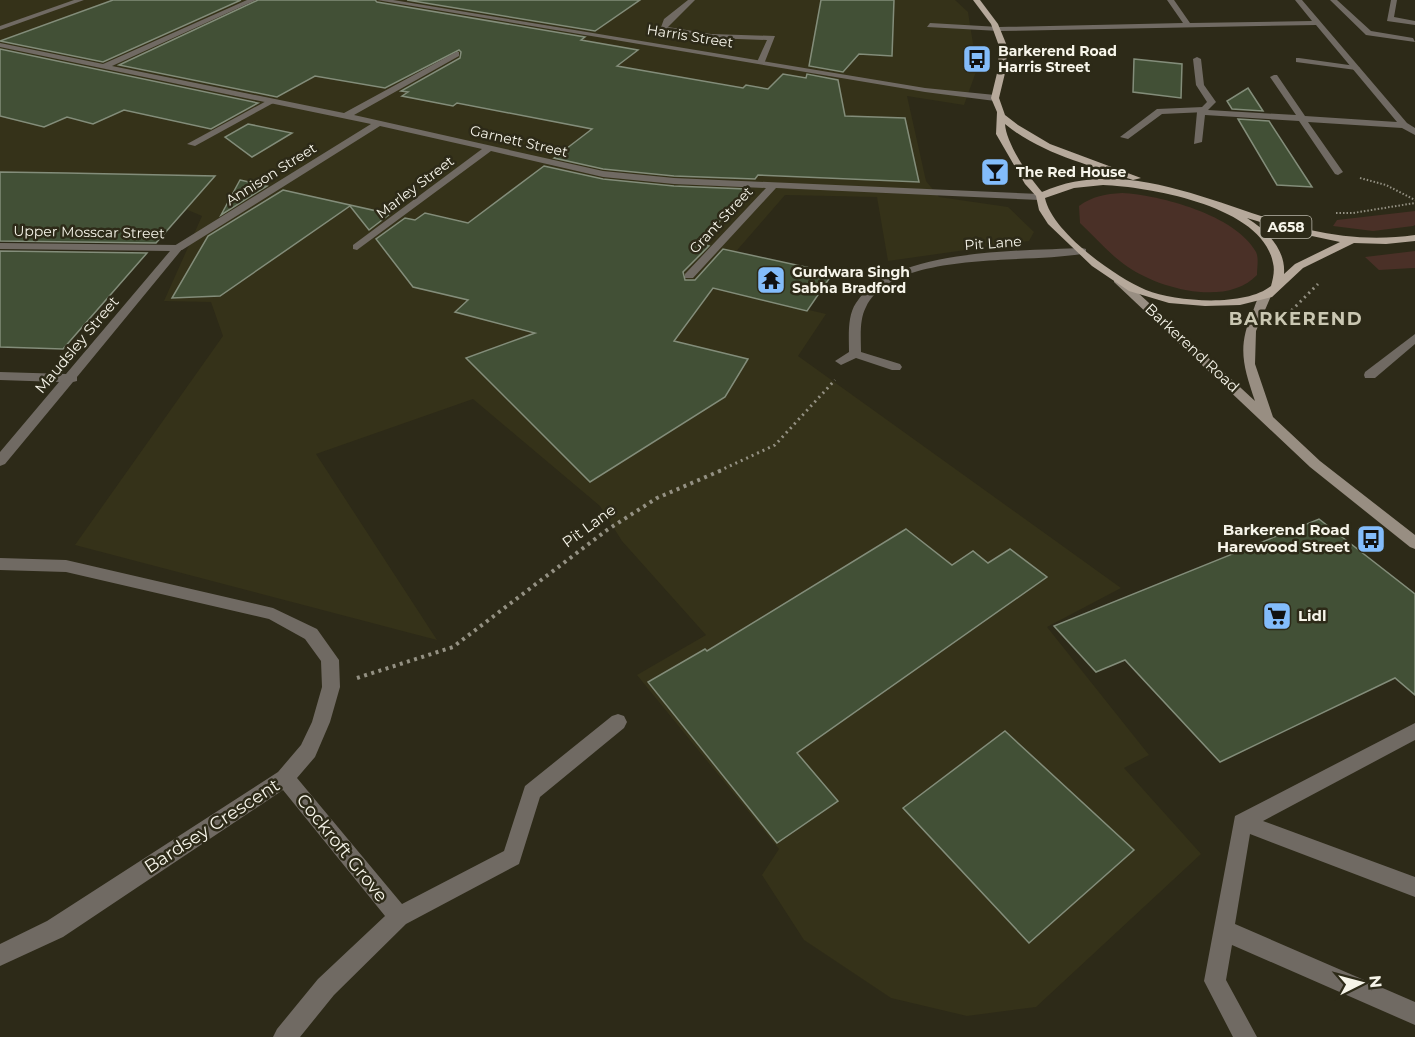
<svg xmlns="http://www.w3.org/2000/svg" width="1415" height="1037" font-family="Montserrat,sans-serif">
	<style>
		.built { fill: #353219 }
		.green { fill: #4a3027 }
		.building { fill: #425036; stroke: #838d7a; stroke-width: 1.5 }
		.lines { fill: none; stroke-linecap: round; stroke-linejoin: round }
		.path-far2 { stroke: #949183; stroke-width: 2; stroke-dasharray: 1.5 2; stroke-linecap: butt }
		.path-far1 { stroke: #949183; stroke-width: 3; stroke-dasharray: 2 4; stroke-linecap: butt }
		.path { stroke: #949183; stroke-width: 4; stroke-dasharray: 3 4.5; stroke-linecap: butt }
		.service { fill: #706a63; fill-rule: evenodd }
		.minor { fill: #706a63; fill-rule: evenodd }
		.secondary { fill: #988e82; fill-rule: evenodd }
		.primary { fill: #b6a99b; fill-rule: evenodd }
		.labels { text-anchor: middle; stroke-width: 5; stroke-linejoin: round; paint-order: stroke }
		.far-street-label { font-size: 14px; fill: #f6f4e9; stroke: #2d2a18 }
		.far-poi-label { font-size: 14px; font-weight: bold; fill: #f6f4e9; stroke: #2d2a18; text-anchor: start }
		.shield { fill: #2d2a18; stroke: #bab7aa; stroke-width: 1.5 }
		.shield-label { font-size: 14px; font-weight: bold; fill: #f6f4e9 }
		.street-label { font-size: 15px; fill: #f6f4e9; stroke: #2d2a18 }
		.poi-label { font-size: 15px; font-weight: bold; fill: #f6f4e9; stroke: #2d2a18; text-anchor: end }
		.far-district-label { font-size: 18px; font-weight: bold; letter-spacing: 1.5px; fill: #cac7b2; stroke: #2d2a18 }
		.near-street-label { font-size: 18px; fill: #f6f4e9; stroke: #2d2a18 }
	</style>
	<rect width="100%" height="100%" fill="#2d2a18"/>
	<polygon class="built" points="0,0 955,0 968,12 977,69 964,105 907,96 926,181 939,197 1008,207 1034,232 1029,241 888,261 877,197 785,195 706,286 826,314 798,356 1121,588 1047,627 1149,755 1124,768 1201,854 1036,1007 967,1016 891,998 804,940 762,875 779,849 637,675 706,635 622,541 600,506 473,399 316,454 437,640 75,545 223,336 211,302 164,301 202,216 176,205 0,202"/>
	<g class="green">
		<path d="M1122,193C1160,195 1236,215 1256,252C1259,258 1257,268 1257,275C1227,307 1160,289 1128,267C1110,255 1095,237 1080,223L1079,206C1093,196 1105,194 1122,193Z"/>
		<polygon points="1415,211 1415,225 1413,226 1373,231 1333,226 1337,220"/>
		<polygon points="1415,251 1415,268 1413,268 1379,270 1365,257"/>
	</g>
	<g class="building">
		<polygon points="113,0 241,0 103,62 0,41"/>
		<polygon points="258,0 375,0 377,2 585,37 581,40 638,50 617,66 743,88 746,85 768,89 783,74 806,78 807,74 838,80 845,116 905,118 919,182 758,175 755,179 674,176 603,169 554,158 592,129 457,103 453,106 402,96 408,92 401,91 460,58 461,52 459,50 385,88 315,76 277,97 119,65"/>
		<polygon points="407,0 640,0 595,31"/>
		<polygon points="821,0 894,0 892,56 859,54 843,72 809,66"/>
		<polygon points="0,49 258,103 211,129 124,110 93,124 67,117 44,127 0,116"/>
		<polygon points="1134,59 1182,64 1181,98 1133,92"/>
		<polygon points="1248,88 1263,111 1232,109 1227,101"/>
		<polygon points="1238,119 1269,121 1312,187 1277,185"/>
		<polygon points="248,124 292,133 252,157 225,137"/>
		<polygon points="544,166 603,179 674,186 746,189 701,244 709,246 683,272 685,280 695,280 723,249 833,273 807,311 713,288 674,341 748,359 725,397 590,482 466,358 535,333 455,312 468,300 413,287 376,239 405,218 415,220 425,213 468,223"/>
		<polygon points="0,172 66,173 215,176 156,243 0,241"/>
		<polygon points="240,180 267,186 221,215"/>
		<polygon points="283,190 390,214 369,230 350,206 220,296 172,298 208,236"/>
		<polygon points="0,251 147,253 63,349 0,347"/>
		<polygon points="1319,519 1415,594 1415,695 1395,678 1220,762 1125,660 1096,672 1054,626"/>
		<polygon points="906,529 952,565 973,551 988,563 1010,549 1047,577 797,753 838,801 777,843 648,682 705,649 707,651"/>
		<polygon points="1005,731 1134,850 1029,943 903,808"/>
	</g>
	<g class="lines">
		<g class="path-far2">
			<polyline points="1360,178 1386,185 1415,200"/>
			<polyline points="1336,213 1353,213 1415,203"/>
		</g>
		<g class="path-far1">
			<polyline points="1283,319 1318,284"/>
			<polyline points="719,471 775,445 835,380"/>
		</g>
		<polyline class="path" points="357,678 453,647 607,530 657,498 722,470"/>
		<g class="service">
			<polygon points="74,0 84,0 0,30 0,26"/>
			<polygon points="247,0 256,0 112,66 344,113 456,52 459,52 459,56 354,115 603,171 674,178 1040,194 1045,197 1040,200 776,188 693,278 685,278 685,274 766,188 674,184 603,177 491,151 357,250 353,249 353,245 482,149 380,126 182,250 174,250 174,246 371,124 0,47 0,43 103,64"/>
			<polygon points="688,0 695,0 668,27 711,34 775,36 764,64 757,62 767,40 711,38 660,30 664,19"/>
			<polygon points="1330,0 1337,0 1371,31 1413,38 1415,42 1366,35"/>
			<polygon points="1391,0 1397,0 1394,17 1415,21 1415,25 1387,21"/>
			<polygon points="930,23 999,27 1003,29 999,31 927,27"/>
			<polygon points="1299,58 1356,66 1360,68 1356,70 1296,62 1296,58"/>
			<polygon points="1203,107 1207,110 1206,112 1162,114 1128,139 1120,137 1157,109"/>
			<path d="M1082,248L1086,249V253C1032,265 895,248 866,307C859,320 861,338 861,352L900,364L902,367L900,370H892L856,358L841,365L835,361L849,352C849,337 847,316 856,303C891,248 1023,251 1082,248Z"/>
			<polygon points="1415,723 1415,740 1263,821 1415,877 1415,897 1250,834 1235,924 1415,1002 1415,1025 1232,945 1226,980 1257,1037 1233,1037 1204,981 1235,816"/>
		</g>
		<g class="minor">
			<polygon points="377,0 393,0 925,88 995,95 999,98 995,101 925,92"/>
			<polygon points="1167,0 1174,0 1190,23 1312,21 1295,0 1302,0 1407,123 1415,128 1415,135 1402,128 1308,122 1343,172 1338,175 1335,174 1299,121 1205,115 1202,142 1194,144 1197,112 1207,102 1196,85 1193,59 1197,57 1201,59 1204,85 1216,102 1208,110 1296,115 1270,77 1274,75 1277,75 1305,116 1397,122 1316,25 999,31 995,29 999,27 1183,23"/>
			<polygon points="270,99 277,101 195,146 187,144"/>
			<polygon points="0,243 178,245 183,248 77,377 77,381 73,382 5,464 0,466 0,452 59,382 0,380 0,372 66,374 170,251 0,249"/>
			<polygon points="1415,334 1415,344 1375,378 1365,378 1364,375 1365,372"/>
			<polygon points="0,558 66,560 273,608 317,629 339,660 340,687 330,722 315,757 297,778 402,904 504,851 525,786 612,716 618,714 624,716 627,722 624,728 540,797 519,864 406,924 334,995 300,1037 273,1037 277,1029 318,979 385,916 283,790 63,937 0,966 0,944 47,921 278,772 301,745 312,722 322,687 321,661 305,639 269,619 66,572 0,570"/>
		</g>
		<path class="secondary" d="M1118,277L1122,278L1255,401C1243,365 1237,347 1253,311C1256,304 1257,295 1265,293L1269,294L1271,296L1256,331L1255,364L1273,417L1320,461L1415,535V549L1410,547L1310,467L1114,282V278Z"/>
		<path class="primary" d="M973,0H980L998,24L1007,46L1006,69L999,98L1005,115L1018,125L1050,144L1141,178L1133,180C1090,165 1041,154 1005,124C1006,143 1029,177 1042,192C1130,153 1225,211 1310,230C1345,238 1380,240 1415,235V241L1386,244L1354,243L1303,268L1272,297L1240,305L1205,306L1169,303L1129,291L1092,266L1048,224L1039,210L1036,196L1025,184L996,134L997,112L991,98L998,69L999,46L991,24ZM1103,185C1150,187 1263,206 1273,263C1275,270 1273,279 1271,286C1245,307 1176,302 1146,290C1115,277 1052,232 1045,198L1074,188ZM1247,218L1293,232L1340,242L1295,264L1284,274C1286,249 1266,230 1247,218Z"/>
	</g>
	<defs>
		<g id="bus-square" transform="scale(1.5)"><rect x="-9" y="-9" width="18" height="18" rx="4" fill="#83bcfb" stroke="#2d2a18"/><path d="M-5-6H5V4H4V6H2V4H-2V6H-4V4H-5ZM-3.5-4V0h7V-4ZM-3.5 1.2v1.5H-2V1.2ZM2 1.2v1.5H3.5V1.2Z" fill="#111"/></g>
		<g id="bar-square" transform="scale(1.5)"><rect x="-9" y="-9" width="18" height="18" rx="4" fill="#83bcfb" stroke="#2d2a18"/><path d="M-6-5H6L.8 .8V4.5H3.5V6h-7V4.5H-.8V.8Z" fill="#111"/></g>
		<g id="temple-square" transform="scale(1.5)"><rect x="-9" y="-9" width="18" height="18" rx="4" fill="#83bcfb" stroke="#2d2a18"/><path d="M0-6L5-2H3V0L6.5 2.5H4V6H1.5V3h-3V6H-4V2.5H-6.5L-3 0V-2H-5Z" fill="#111"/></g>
		<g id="supermarket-square" transform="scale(1.5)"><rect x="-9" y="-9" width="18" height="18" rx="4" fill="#83bcfb" stroke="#2d2a18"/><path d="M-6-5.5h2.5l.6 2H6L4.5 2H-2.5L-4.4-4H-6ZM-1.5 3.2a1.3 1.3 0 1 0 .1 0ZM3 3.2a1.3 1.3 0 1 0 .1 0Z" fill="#111"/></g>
	</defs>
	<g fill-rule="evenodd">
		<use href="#bus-square" x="977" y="59"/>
		<use href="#bar-square" x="995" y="172"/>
		<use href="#temple-square" x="771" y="280"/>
		<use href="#bus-square" x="1371" y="539"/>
		<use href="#supermarket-square" x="1277" y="616"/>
	</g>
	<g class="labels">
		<g class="far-street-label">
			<text transform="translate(690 36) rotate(9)" y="5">Harris Street</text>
			<text transform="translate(519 141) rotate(13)" y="5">Garnett Street</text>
			<text transform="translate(271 174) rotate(-32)" y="5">Annison Street</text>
			<text transform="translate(415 187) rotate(-37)" y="5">Marley Street</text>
			<text transform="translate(721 220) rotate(-47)" y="5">Grant Street</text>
			<text transform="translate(89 232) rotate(1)" y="5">Upper Mosscar Street</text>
			<text transform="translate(993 243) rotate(-4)" y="5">Pit Lane</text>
		</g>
		<g class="far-poi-label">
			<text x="998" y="56">Barkerend Road<tspan x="998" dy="16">Harris Street</tspan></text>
			<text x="1016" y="177">The Red House</text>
			<text x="792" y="277">Gurdwara Singh<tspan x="792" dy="16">Sabha Bradford</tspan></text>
		</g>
		<rect class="shield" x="1260.5" y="216" width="51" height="22" rx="4.5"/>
		<g class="shield-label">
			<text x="1286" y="232">A658</text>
		</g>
		<g class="street-label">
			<text transform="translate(77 345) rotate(-50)" y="5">Maudsley Street</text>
			<text transform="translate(1192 348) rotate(43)" y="5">Barkerend Road</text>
			<text transform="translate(589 526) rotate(-36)" y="5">Pit Lane</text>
		</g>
		<g class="poi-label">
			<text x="1350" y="535">Barkerend Road<tspan x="1350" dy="17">Harewood Street</tspan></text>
			<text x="1298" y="621" text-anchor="start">Lidl</text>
		</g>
		<g class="far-district-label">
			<text x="1296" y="325">BARKEREND</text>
		</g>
		<g class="near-street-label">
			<text transform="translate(212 826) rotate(-33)" y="6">Bardsey Crescent</text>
			<text transform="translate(342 848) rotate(51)" y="6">Cockroft Grove</text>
		</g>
	</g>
	<g transform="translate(1361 983) rotate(84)" stroke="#2d2a18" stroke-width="4.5" paint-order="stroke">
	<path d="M0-4.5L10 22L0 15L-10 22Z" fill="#f6f4e9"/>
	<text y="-9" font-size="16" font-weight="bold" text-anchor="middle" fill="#f6f4e9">N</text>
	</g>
</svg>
